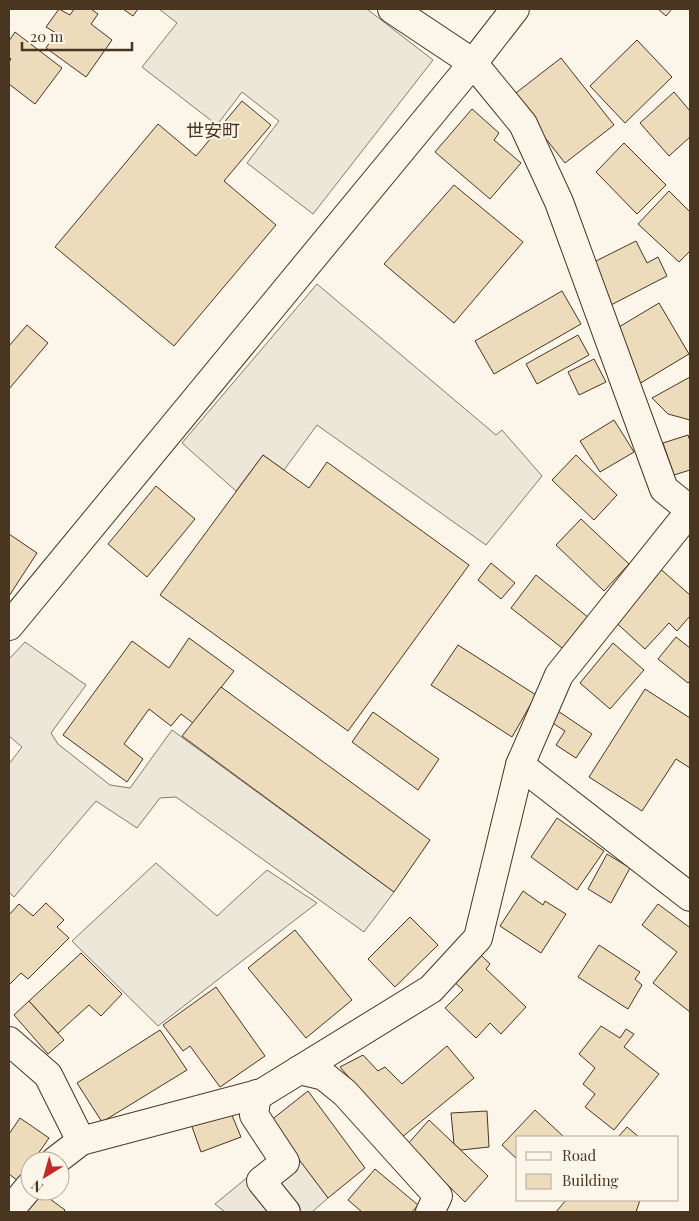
<svg xmlns="http://www.w3.org/2000/svg" width="699" height="1221" font-family="'Playfair Display','Noto Sans JP',serif">
	<style>
		.parking { fill: #ede7d9; stroke: #887966 }
		.building { fill: #ecdcbc; stroke: #4a3520 }
		.lines { fill: none; stroke-linecap: round; stroke-linejoin: round }
		.minor-casing { stroke: #4a3520; stroke-width: 30 }
		.minor { stroke: #fbf6e9; stroke-width: 28 }
		.labels { text-anchor: middle; stroke-width: 4; stroke-linejoin: round; paint-order: stroke }
		.quarter-label { font-size: 18px; fill: #4a3520; stroke: #fbf6e9 }
	</style>
	<rect width="100%" height="100%" fill="#fbf6e9"/>
	<g class="parking">
		<polygon points="159,9 367,9 433,60 313,214 247,163 279,121 242,92 217,125 142,67 177,23"/>
		<polygon points="317,284 496,435 502,430 542,476 486,545 317,425 284,470 263,455 236,491 182,443"/>
		<polygon points="25,642 86,685 51,733 58,744 110,785 130,788 172,730 394,892 364,932 176,797 160,798 137,828 96,801 14,897 9,892 9,764 22,747 9,736 9,659"/>
		<polygon points="156,863 217,916 267,870 317,903 158,1026 72,941"/>
		<polygon points="288,1144 328,1198 312,1212 225,1212 215,1204"/>
	</g>
	<g class="building">
		<polygon points="59,9 70,15 74,9 91,9 98,14 91,24 112,40 86,77 46,48 56,33 46,27"/>
		<polygon points="123,9 138,9 133,16"/>
		<polygon points="658,9 672,9 666,16"/>
		<polygon points="15,32 62,68 35,104 9,84 9,62 11,59 9,57 9,41"/>
		<polygon points="637,40 672,77 625,123 590,86"/>
		<polygon points="561,58 614,125 565,163 512,96"/>
		<polygon points="674,92 690,111 690,137 669,156 640,123"/>
		<polygon points="242,101 271,125 224,181 276,225 174,346 55,247 158,124 196,156"/>
		<polygon points="472,109 499,133 494,140 521,163 490,199 435,152"/>
		<polygon points="624,143 666,185 637,214 596,172"/>
		<polygon points="454,185 523,242 454,323 384,264"/>
		<polygon points="669,191 690,212 690,251 679,262 638,224"/>
		<polygon points="636,241 647,263 658,257 667,276 609,306 588,265"/>
		<polygon points="562,291 581,324 494,374 475,341"/>
		<polygon points="659,303 689,354 639,384 609,333"/>
		<polygon points="27,325 48,343 9,389 9,346"/>
		<polygon points="578,335 589,355 537,384 526,364"/>
		<polygon points="594,359 606,382 579,395 568,372"/>
		<polygon points="690,377 690,420 668,414 652,398"/>
		<polygon points="614,420 634,452 600,472 580,441"/>
		<polygon points="688,435 690,441 690,470 674,475 663,443"/>
		<polygon points="263,455 309,488 327,462 469,565 348,731 160,595"/>
		<polygon points="576,455 617,495 594,520 552,480"/>
		<polygon points="156,486 195,519 147,577 108,544"/>
		<polygon points="581,519 629,564 604,591 556,545"/>
		<polygon points="9,534 37,553 9,596"/>
		<polygon points="491,563 515,583 501,599 478,580"/>
		<polygon points="657,566 690,595 690,616 677,631 669,623 645,649 611,618"/>
		<polygon points="536,575 589,618 566,651 511,608"/>
		<polygon points="676,637 690,648 690,681 688,683 658,659"/>
		<polygon points="189,638 234,671 193,723 181,714 171,726 149,709 124,744 143,759 127,782 63,735 132,641 169,668"/>
		<polygon points="613,643 644,670 610,709 580,683"/>
		<polygon points="458,645 536,695 512,737 431,685"/>
		<polygon points="221,687 430,840 394,892 182,736"/>
		<polygon points="645,689 690,718 690,768 676,759 642,811 589,777"/>
		<polygon points="555,709 592,734 576,758 556,745 565,731 548,720"/>
		<polygon points="373,712 439,759 418,790 352,742"/>
		<polygon points="557,818 604,851 577,890 531,857"/>
		<polygon points="607,854 630,868 611,903 588,889"/>
		<polygon points="523,891 543,905 545,901 566,914 541,953 500,926"/>
		<polygon points="46,903 64,920 57,927 69,938 28,979 21,973 9,985 9,915 19,904 33,916"/>
		<polygon points="658,904 689,927 690,926 690,1012 653,983 677,952 642,925"/>
		<polygon points="410,917 438,945 395,987 368,959"/>
		<polygon points="295,930 352,1000 306,1038 248,968"/>
		<polygon points="599,945 640,972 635,979 642,985 628,1009 578,977"/>
		<polygon points="476,950 490,964 486,969 526,1007 501,1034 490,1023 476,1038 445,1008 463,990 450,978"/>
		<polygon points="81,953 122,994 101,1016 89,1005 58,1033 29,1001"/>
		<polygon points="216,987 265,1056 220,1087 190,1046 183,1051 163,1025"/>
		<polygon points="29,1001 64,1040 48,1054 14,1015"/>
		<polygon points="601,1026 620,1038 626,1029 634,1034 624,1047 659,1074 614,1130 585,1107 595,1094 583,1084 595,1068 579,1054"/>
		<polygon points="160,1030 187,1070 102,1122 77,1083"/>
		<polygon points="447,1046 474,1078 401,1138 340,1067 363,1055 378,1071 385,1067 402,1084"/>
		<polygon points="308,1091 365,1168 328,1198 270,1121"/>
		<polygon points="535,1110 564,1137 518,1137 518,1160 502,1145"/>
		<polygon points="487,1111 489,1147 461,1150 454,1144 451,1113"/>
		<polygon points="231,1113 241,1137 201,1152 191,1124"/>
		<polygon points="20,1118 49,1138 33,1161 30,1161 30,1165 18,1181 9,1174 9,1134"/>
		<polygon points="429,1120 488,1176 465,1202 407,1145"/>
		<polygon points="627,1127 639,1137 618,1137"/>
		<polygon points="375,1169 418,1205 412,1212 362,1212 348,1200"/>
		<polygon points="39,1191 65,1210 63,1212 21,1212"/>
		<polygon points="566,1200 640,1200 636,1212 556,1212"/>
	</g>
	<g class="lines">
		<g class="minor-casing">
			<g id="minor">
				<polyline points="392,9 473,63 523,124 559,202 664,489 690,510"/>
				<polyline points="9,626 473,63 515,9"/>
				<polyline points="520,765 690,897"/>
				<polyline points="9,1041 48,1075 81,1141"/>
				<polyline points="299,1070 324,1076 345,1093 438,1196 430,1212"/>
				<polyline points="257,1094 254,1115 285,1162 261,1181 286,1212"/>
				<polyline points="55,1161 81,1141 262,1093 431,989 478,938 520,765 559,675 690,511"/>
				<polyline points="9,1211 30,1186"/>
			</g>
		</g>
		<use href="#minor" class="minor"/>
	</g>
	<g class="labels">
		<g class="quarter-label">
			<text x="213" y="137">世安町</text>
		</g>
	</g>
	<rect width="699" height="1221" fill="none" stroke="#4a3520" stroke-width="20"/>
	<rect x="516" y="1136" width="162" height="65" fill="#fbf6e9" stroke="#b4a999"/>
	<rect x="526" y="1152" width="25" height="8" fill="#fbf6e9" stroke="#b4a999"/>
	<text x="562" y="1161" font-size="15" fill="#4a3520">Road</text>
	<rect x="526" y="1174" width="25" height="15" fill="#ecdcbc" stroke="#b4a999"/>
	<text x="562" y="1186" font-size="15" fill="#4a3520">Building</text>
	<g transform="translate(45 1176) rotate(217)"><circle r="24" fill="#fbf6e9" stroke="#b4a999"/>
	<path d="M0-4L9 19L0 12L-9 19Z" fill="#c62828"/>
	<text y="-8" font-size="14" font-weight="bold" text-anchor="middle" fill="#4a3520">N</text>
	</g>
	<path d="M22 42v8h110v-8" fill="none" stroke="#4a3520" stroke-width="2.5"/>
	<text x="30" y="42" font-size="15" fill="#4a3520" stroke="#fbf6e9" stroke-width="4" paint-order="stroke">20 m</text>
</svg>
